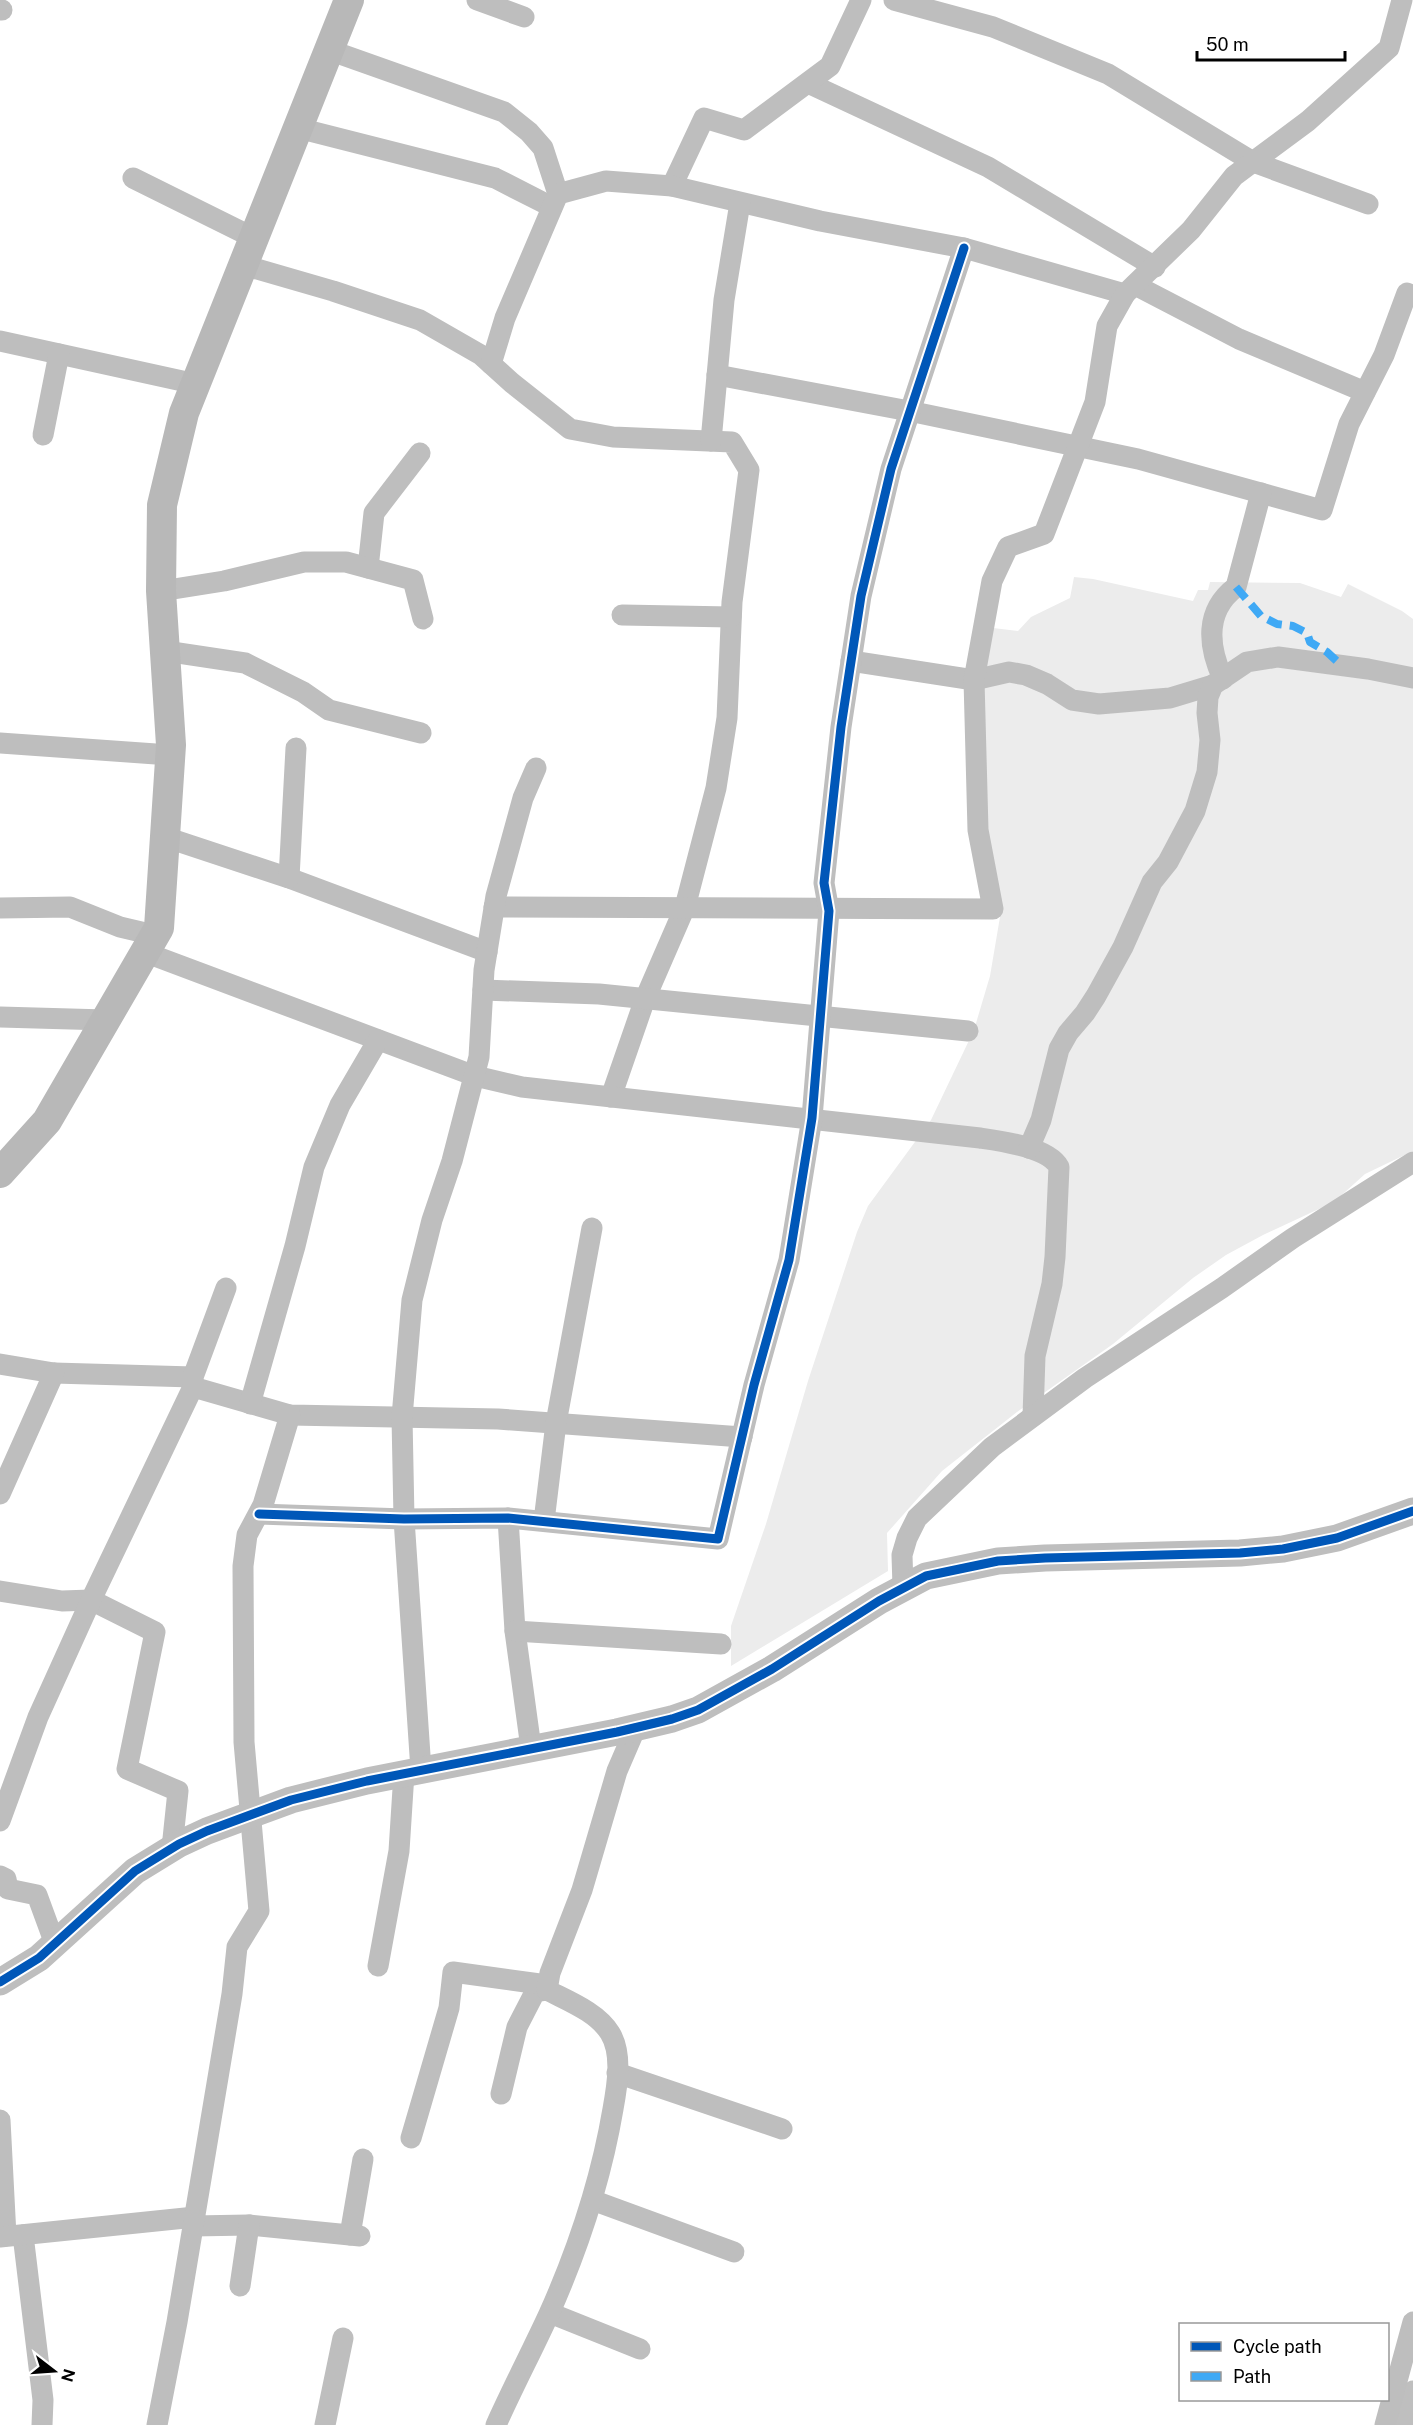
<svg xmlns="http://www.w3.org/2000/svg" width="1413" height="2425" font-family="'Public Sans',sans-serif">
	<style>
		.green { fill: #ececec }
		.lines { fill: none; stroke-linecap: round; stroke-linejoin: round }
		.canal { stroke: #bfbfbf; stroke-width: 21 }
		.minor { stroke: #bebebe; stroke-width: 21 }
		.tertiary { stroke: #bebebe; stroke-width: 27 }
		.secondary { stroke: #b8b8b8; stroke-width: 30 }
		.quiet { stroke: #3fa9f5; stroke-width: 8; stroke-dasharray: 15 8; stroke-linecap: butt }
		.cycleway-casing { stroke: #fff; stroke-width: 13 }
		.cycleway { stroke: #0057b8; stroke-width: 9 }
	</style>
	<rect width="100%" height="100%" fill="#fff"/>
	<polygon class="green" points="1074,577 1093,579 1193,601 1198,590 1208,590 1210,582 1300,583 1341,597 1348,584 1402,611 1413,619 1413,1151 1365,1174 1334,1202 1263,1235 1226,1255 1193,1278 1113,1344 1017,1412 942,1471 887,1533 888,1571 731,1666 731,1626 766,1524 808,1381 857,1232 868,1206 931,1120 974,1030 990,976 1000,917 987,858 979,689 993,628 1018,631 1031,617 1070,598"/>
	<g class="lines">
		<polyline class="canal" points="1404,2425 1413,2391"/>
		<g class="minor">
			<polyline points="477,0 524,17"/>
			<polyline points="894,0 993,27 1108,74 1253,162 1368,204"/>
			<polyline points="0,10 2,10"/>
			<polyline points="329,50 504,112 529,132 543,148 558,194"/>
			<polyline points="808,83 988,167 1155,267"/>
			<polyline points="298,128 495,178 552,207"/>
			<polyline points="133,178 254,238"/>
			<polyline points="672,186 704,118 744,130 830,66 861,0"/>
			<polyline points="243,265 333,291 420,320 481,355 512,383 570,429 613,437 732,442 749,470 732,602 727,718 716,788 685,907 645,999 611,1097"/>
			<polyline points="1135,285 1239,339 1365,392"/>
			<polyline points="0,341 196,384"/>
			<polyline points="491,364 505,318 558,194 606,181 672,186 820,221 964,248 1125,294"/>
			<polyline points="717,375 909,411 1138,459 1322,510 1349,424 1384,355 1407,293"/>
			<polyline points="43,435 59,354"/>
			<polyline points="711,441 724,300 740,203"/>
			<polyline points="368,568 374,513 420,453"/>
			<polyline points="161,591 224,581 304,562 346,562 413,580 423,619"/>
			<polyline points="622,615 731,617"/>
			<polyline points="165,651 245,663 303,692 329,710 421,733"/>
			<polyline points="851,661 974,680 1009,672 1026,675 1047,684 1072,700 1099,704 1170,698 1213,685"/>
			<path d="M1223,679C1208,646 1204,611 1236,587L1261,493"/>
			<polyline points="0,743 170,755"/>
			<polyline points="165,837 289,878 487,952"/>
			<polyline points="289,878 296,748"/>
			<polyline points="494,907 993,909 978,830 974,680 992,581 1008,547 1044,534 1095,402 1107,326 1125,294 1191,230 1234,176 1308,121 1389,48 1402,0"/>
			<polyline points="0,908 70,907 120,927 154,935"/>
			<path d="M144,952L475,1076L522,1087L980,1138C1001,1141 1048,1147 1059,1167L1055,1257L1052,1284L1035,1356L1033,1416"/>
			<polyline points="483,990 599,994 968,1031"/>
			<polyline points="0,1017 106,1020"/>
			<polyline points="1029,1148 1041,1120 1059,1049 1068,1033 1085,1013 1096,996 1123,947 1152,882 1168,862 1195,811 1207,772 1210,740 1207,713 1208,697 1213,685 1247,662 1278,657 1368,669 1413,678"/>
			<polyline points="0,1364 54,1373 193,1377"/>
			<polyline points="193,1387 290,1415 498,1419 742,1437"/>
			<polyline points="250,1404 295,1246 314,1167 340,1105 378,1040"/>
			<polyline points="0,1494 54,1373"/>
			<polyline points="259,1514 404,1519 508,1518 718,1539 754,1385 789,1260 812,1118 829,911 824,883 841,727 861,596 891,469 964,248"/>
			<polyline points="508,1518 515,1631 531,1748"/>
			<polyline points="544,1521 556,1423 592,1228"/>
			<polyline points="903,1587 902,1555 907,1538 917,1518 992,1447 1085,1378 1222,1288 1293,1238 1413,1162"/>
			<polyline points="0,1591 62,1601 91,1600 155,1632 127,1769 178,1791 172,1848"/>
			<polyline points="515,1631 721,1644"/>
			<polyline points="421,1770 404,1519 402,1417 412,1300 432,1220 452,1161 479,1057 484,970 496,896 523,798 536,768"/>
			<polyline points="0,1821 38,1717 91,1600 193,1387 193,1377 226,1288"/>
			<polyline points="0,1876 6,1879 8,1889 37,1895 55,1944"/>
			<polyline points="378,1966 399,1851 404,1773"/>
			<polyline points="617,2073 782,2129"/>
			<polyline points="501,2094 517,2027 535,1992 547,1990"/>
			<polyline points="0,2120 6,2236"/>
			<polyline points="411,2138 449,2008 453,1972 547,1985"/>
			<polyline points="592,2200 734,2252"/>
			<polyline points="193,2226 249,2225 360,2236"/>
			<polyline points="23,2235 43,2400 42,2425"/>
			<polyline points="350,2235 363,2159"/>
			<polyline points="0,2237 195,2217"/>
			<polyline points="240,2286 249,2225"/>
			<polyline points="550,2313 640,2349"/>
			<polyline points="157,2425 177,2322 232,1994 237,1947 259,1911 244,1742 243,1566 247,1535 263,1505 290,1415"/>
			<polyline points="325,2425 343,2338"/>
			<path d="M496,2425C513,2387 532,2351 549,2314C578,2249 601,2180 613,2109C617,2087 623,2054 610,2033C597,2012 568,2001 547,1990L550,1973L582,1890L617,1771L636,1727"/>
			<polyline points="1385,2425 1413,2322"/>
		</g>
		<polyline class="tertiary" points="0,1982 39,1958 135,1871 179,1844 207,1831 291,1800 367,1781 617,1732 672,1719 698,1710 772,1669 879,1601 926,1576 998,1561 1045,1558 1240,1553 1283,1549 1337,1538 1413,1511"/>
		<polyline class="secondary" points="0,1173 47,1121 159,928 171,745 161,591 162,505 184,413 349,0"/>
		<polyline class="quiet" points="1236,587 1261,616 1277,624 1293,626 1307,633 1310,642 1327,652 1341,665"/>
		<g class="cycleway-casing">
			<g id="cycleway">
				<polyline points="259,1514 404,1519 508,1518 718,1539 754,1385 789,1260 812,1118 829,911 824,883 841,727 861,596 891,469 964,248"/>
				<polyline points="0,1982 39,1958 135,1871 179,1844 207,1831 291,1800 367,1781 617,1732 672,1719 698,1710 772,1669 879,1601 926,1576 998,1561 1045,1558 1240,1553 1283,1549 1337,1538 1413,1511"/>
			</g>
		</g>
		<use href="#cycleway" class="cycleway"/>
	</g>
	<rect x="1179" y="2323" width="210" height="78" fill="#ffffff" stroke="#999999" stroke-width="1.5"/>
	<rect x="1191" y="2342" width="30" height="9" fill="#0057b8" stroke="#999999" stroke-width="1.5"/>
	<text x="1233" y="2353" font-size="18" fill="#000000">Cycle path</text>
	<rect x="1191" y="2372" width="30" height="9" fill="#3fa9f5" stroke="#999999" stroke-width="1.5"/>
	<text x="1233" y="2383" font-size="18" fill="#000000">Path</text>
	<g transform="translate(54 2371) rotate(107)" stroke="#ffffff" stroke-width="4.5" paint-order="stroke">
	<path d="M0-4.5L10 22L0 15L-10 22Z" fill="#000000"/>
	<text y="-9" font-size="16" font-weight="bold" text-anchor="middle" fill="#000000">N</text>
	</g>
	<path d="M1197 51v9h148v-9" fill="none" stroke="#000000" stroke-width="3"/>
	<text x="1206" y="51" font-size="18" fill="#000000" stroke="#ffffff" stroke-width="4.5" paint-order="stroke">50 m</text>
</svg>
